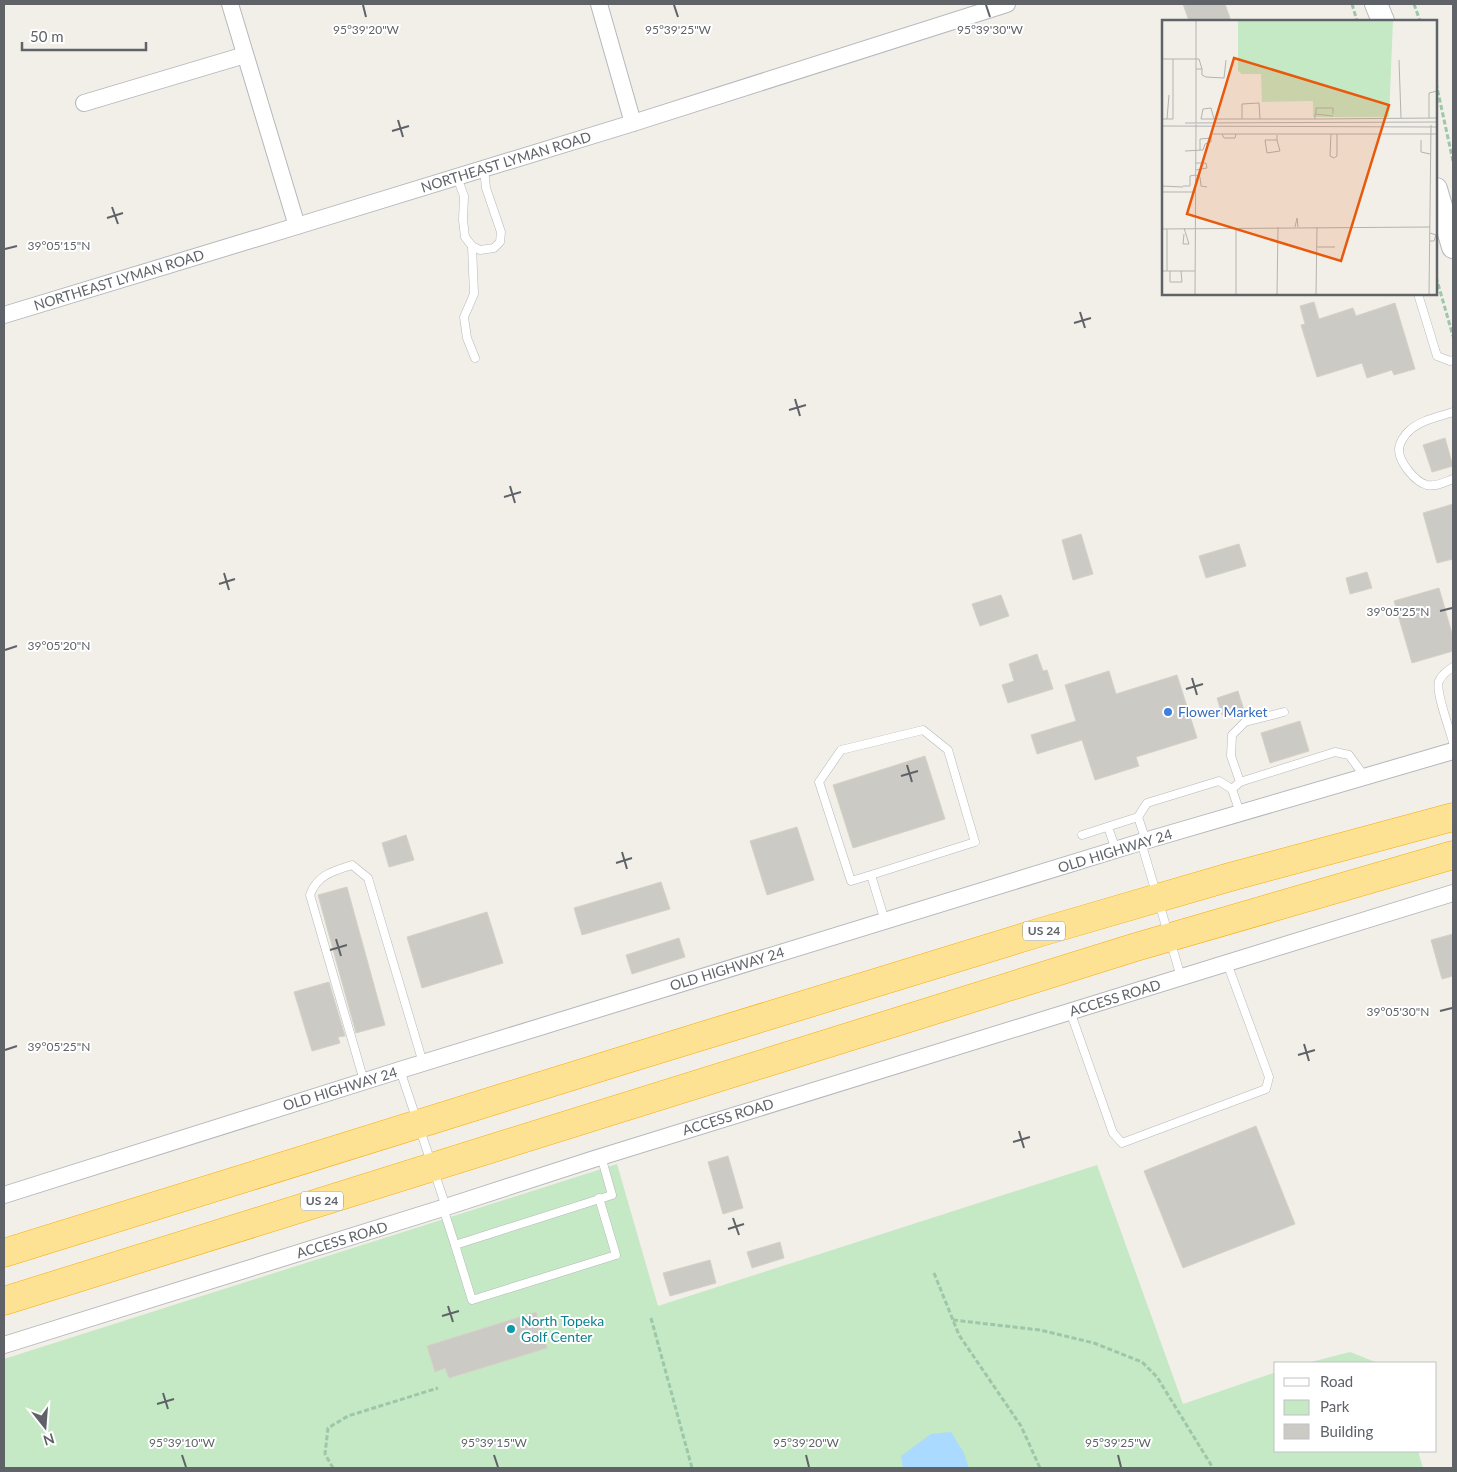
<svg xmlns="http://www.w3.org/2000/svg" width="1457" height="1472" font-family="Lato,sans-serif">
	<style>
		.green { fill: #c5e8c5 }
		.water { fill: #aadaff }
		.building { fill: #cccac5; stroke: #d6d1c6 }
		.lines { fill: none; stroke-linecap: round; stroke-linejoin: round }
		.lane-casing { stroke: #b5b8bc; stroke-width: 9 }
		.street-casing { stroke: #b5b8bc; stroke-width: 18 }
		.secondary-casing { stroke: #b6babf; stroke-width: 24 }
		.highway-casing { stroke: #f9ab00; stroke-width: 29 }
		.path { stroke: #9cc7a9; stroke-width: 3; stroke-dasharray: 5 2.5; stroke-linecap: butt }
		.lane { stroke: #fff; stroke-width: 8 }
		.street { stroke: #fff; stroke-width: 16 }
		.secondary { stroke: #fff; stroke-width: 22 }
		.highway { stroke: #fde293; stroke-width: 28 }
		.ticks { fill: none; stroke: #5f6368; stroke-width: 2 }
		.shop-dot { fill: #3f7fe0; stroke: #fff; stroke-width: 2 }
		.culture-dot { fill: #0f9aa8; stroke: #fff; stroke-width: 2 }
		.labels { text-anchor: middle; stroke-width: 4; stroke-linejoin: round; paint-order: stroke }
		.shield { fill: #fff; stroke: #8f9295; stroke-width: 1 }
		.shield-label { font-size: 12px; font-weight: bold; fill: #5f6368 }
		.street-label { font-size: 14px; fill: #5f6368; stroke: #fff }
		.shop-label { font-size: 14px; fill: #366cbe; stroke: #fff; text-anchor: start }
		.culture-label { font-size: 14px; fill: #0d838f; stroke: #fff; text-anchor: start }
		.inset-road { fill: none; stroke: #b3b3b1; stroke-width: 1 }
		.view { fill: #e8590c; fill-opacity: 0.15; stroke: #e8590c; stroke-width: 2.5 }
		.inset-edge { fill: none; stroke: #5f6368; stroke-width: 2.5 }
		.ticks-label { font-size: 12px; text-anchor: middle; fill: #5f6368; stroke: #fff; stroke-width: 4; stroke-linejoin: round; paint-order: stroke }
	</style>
	<rect width="100%" height="100%" fill="#f1efe8"/>
	<g class="green">
		<polygon points="617,1164 658,1306 1097,1165 1183,1404 1276,1372 1276,1451 1418,1451 1423,1468 4,1468 4,1359"/>
		<polygon points="1350,1352 1378,1363 1307,1363"/>
	</g>
	<polygon class="water" points="951,1432 964,1453 969,1468 903,1468 901,1456 931,1434"/>
	<g class="building">
		<polygon points="1183,4 1225,4 1231,21 1189,21"/>
		<polygon points="1314,302 1319,319 1353,308 1356,316 1395,303 1415,369 1394,375 1392,370 1367,378 1362,363 1317,377 1301,325 1305,324 1300,306"/>
		<polygon points="1445,438 1453,466 1432,472 1423,445"/>
		<polygon points="1453,504 1453,559 1437,563 1423,513"/>
		<polygon points="1081,534 1093,574 1073,580 1062,540"/>
		<polygon points="1239,544 1246,566 1206,578 1199,556"/>
		<polygon points="1367,572 1372,588 1350,594 1346,578"/>
		<polygon points="1439,588 1453,637 1453,651 1412,663 1394,601"/>
		<polygon points="1001,595 1009,616 980,626 972,604"/>
		<polygon points="1037,654 1043,671 1047,670 1053,689 1008,703 1002,685 1014,681 1009,664"/>
		<polygon points="1109,671 1116,694 1177,675 1197,738 1136,757 1139,766 1095,780 1082,740 1037,754 1031,735 1076,721 1065,685"/>
		<polygon points="1238,691 1244,710 1222,715 1217,698"/>
		<polygon points="1300,721 1309,751 1270,763 1261,733"/>
		<polygon points="925,756 945,819 853,848 833,785"/>
		<polygon points="797,827 814,880 767,895 750,841"/>
		<polygon points="406,835 414,860 389,867 382,843"/>
		<polygon points="661,882 670,909 582,935 574,908"/>
		<polygon points="347,887 385,1025 356,1033 318,895"/>
		<polygon points="487,912 503,963 422,988 407,937"/>
		<polygon points="1453,934 1453,976 1442,979 1431,940"/>
		<polygon points="679,938 685,957 632,974 626,955"/>
		<polygon points="329,982 345,1036 338,1037 340,1043 312,1051 294,992"/>
		<polygon points="1256,1126 1295,1224 1183,1268 1144,1171"/>
		<polygon points="728,1156 743,1208 723,1214 708,1162"/>
		<polygon points="780,1242 784,1258 752,1268 747,1252"/>
		<polygon points="710,1260 716,1283 670,1296 663,1273"/>
		<polygon points="536,1312 547,1348 449,1378 445,1368 435,1372 427,1346"/>
	</g>
	<g class="lines">
		<g class="lane-casing">
			<g id="lane">
				<polyline points="457,177 464,196 463,220 465,237 472,246 480,250 494,248 500,242 501,232 486,188 484,169"/>
				<polyline points="472,246 474,294 464,317 467,338 475,358"/>
				<polyline points="1418,294 1437,356 1450,361 1453,360"/>
				<path d="M1453,412C1439,417 1421,420 1410,430C1405,434 1399,443 1399,450C1399,462 1415,482 1427,485C1436,487 1445,482 1453,479"/>
				<path d="M1453,667C1448,670 1442,675 1439,681C1435,691 1450,730 1453,742"/>
				<polyline points="1240,782 1231,756 1232,735 1245,722 1284,712"/>
				<polyline points="1240,813 1232,789 1240,782 1335,752 1349,755 1365,777"/>
				<polyline points="1108,827 1116,850"/>
				<polyline points="1082,835 1138,817"/>
				<polyline points="1146,841 1138,817 1147,803 1219,781 1232,789"/>
				<polyline points="1141,842 1181,977"/>
				<polyline points="871,875 851,881 819,782 841,750 923,730 948,750 975,842 871,875 885,921"/>
				<polyline points="1070,1011 1113,1133 1122,1143 1266,1089 1269,1077 1227,963"/>
				<polyline points="400,1070 446,1207"/>
				<path d="M364,1081L310,895C317,875 333,871 352,865L368,878L423,1063"/>
				<polyline points="443,1208 455,1245 612,1195 601,1156"/>
				<polyline points="455,1245 472,1300 616,1255 599,1198"/>
			</g>
		</g>
		<g class="street-casing">
			<g id="street">
				<polyline points="230,4 297,226"/>
				<polyline points="599,4 633,123"/>
				<polyline points="84,103 245,55"/>
				<polyline points="4,315 297,226 633,123 1007,4"/>
				<polyline points="4,1195 400,1070 1141,842 1453,751"/>
				<polyline points="4,1345 446,1207 594,1159 1453,893"/>
			</g>
		</g>
		<g class="secondary-casing">
			<g id="secondary">
				<polyline points="1376,4 1383,21"/>
				<polyline points="1436,189 1453,247"/>
			</g>
		</g>
		<g class="highway-casing">
			<g id="highway">
				<polyline points="4,1253 637,1056 1041,932 1230,877 1453,817"/>
				<polyline points="4,1301 1136,947 1453,855"/>
			</g>
		</g>
		<g class="path">
			<polyline points="1352,4 1357,21"/>
			<polyline points="1414,4 1420,21"/>
			<polyline points="1436,83 1453,161"/>
			<polyline points="1436,277 1453,336"/>
			<polyline points="934,1273 959,1335 1021,1426 1040,1468"/>
			<polyline points="651,1318 692,1468"/>
			<polyline points="953,1320 1040,1330 1094,1343 1142,1362 1157,1377 1213,1468"/>
			<polyline points="333,1468 325,1454 328,1428 348,1416 438,1388"/>
		</g>
		<use href="#lane" class="lane"/>
		<use href="#street" class="street"/>
		<use href="#secondary" class="secondary"/>
		<use href="#highway" class="highway"/>
	</g>
	<path class="ticks" d="M363,5L366,17M674,5L678,17M986,5L990,17M398,120L403,137M392,131L409,126M112,207L118,224M107,218L123,213M5,249L17,246M1080,312L1085,328M1074,323L1091,318M795,399L800,416M789,410L806,405M510,486L515,503M504,497L521,492M224,573L229,590M219,584L235,579M1440,611L1452,608M5,650L17,646M1192,678L1197,695M1186,689L1203,684M907,765L912,782M901,776L918,771M622,852L627,869M616,863L632,858M336,939L341,956M330,950L347,945M1440,1011L1452,1008M1304,1044L1309,1061M5,1050L17,1046M1298,1055L1315,1050M1019,1131L1024,1148M1013,1142L1030,1137M733,1218L739,1235M728,1229L744,1224M448,1306L453,1322M442,1316L459,1311M163,1393L168,1409M157,1404L174,1399M182,1455L186,1467M494,1455L498,1467M806,1455L809,1467M1118,1455L1121,1467"/>
	<circle class="shop-dot" cx="1168" cy="712" r="5"/>
	<circle class="culture-dot" cx="511" cy="1329" r="5"/>
	<g class="labels">
		<g class="shield">
			<rect x="1023" y="921.5" width="42" height="19" rx="4"/>
			<rect x="301" y="1191.5" width="42" height="19" rx="4"/>
		</g>
		<g class="shield-label">
			<text x="1044" y="935">US 24</text>
			<text x="322" y="1205">US 24</text>
		</g>
		<g class="street-label">
			<text transform="translate(506 162) rotate(-17)" y="5">NORTHEAST LYMAN ROAD</text>
			<text transform="translate(119 280) rotate(-17)" y="5">NORTHEAST LYMAN ROAD</text>
			<text transform="translate(1115 851) rotate(-17)" y="5">OLD HIGHWAY 24</text>
			<text transform="translate(727 969) rotate(-17)" y="5">OLD HIGHWAY 24</text>
			<text transform="translate(1115 998) rotate(-17)" y="5">ACCESS ROAD</text>
			<text transform="translate(340 1089) rotate(-17)" y="5">OLD HIGHWAY 24</text>
			<text transform="translate(728 1117) rotate(-17)" y="5">ACCESS ROAD</text>
			<text transform="translate(342 1240) rotate(-17)" y="5">ACCESS ROAD</text>
		</g>
		<g class="shop-label">
			<text x="1178" y="717">Flower Market</text>
		</g>
		<g class="culture-label">
			<text x="521" y="1326">North Topeka<tspan x="521" dy="16">Golf Center</tspan></text>
		</g>
	</g>
	<g transform="translate(1162 20)">
		<rect width="275" height="275" fill="#f1efe8"/>
		<path d="M76,0H231L227,97H151V81L100,82L99,54H80L76,51Z" fill="#c5e8c5"/>
		<path class="inset-road" d="M0,39H37L40,49M237,40L239,98M34,49H40V55L44,57L62,58L64,40M154,94V88H171V94M267,98V73L275,71M0,99H11V39M5,99L7,75M52,99L49,88L41,89L39,99H154L275,98M80,99V84L97,83L98,99M153,99V94L171,96M23,103L275,102M34,103V0M0,106L275,107M60,114L62,118H73L74,114M169,114L168,136L172,138L175,136V114M115,115V120H103L105,133L118,131L115,120M259,120V132L268,134M38,130V119L49,118M23,131L41,130L43,124L49,122V114H275M33,143H44L45,148L34,150M0,166L21,167M21,166H28V156L33,155L38,157L39,166L45,167M0,172H33M133,207L135,198L136,207M22,208L27,224H21L22,214M0,209L268,207M268,221H272L274,215L268,213M155,227H173M0,251H33M5,251V209M8,251V262H20L19,251M33,275L34,104M74,275V208M115,275L116,207M154,275L155,207M267,275L269,105"/>
		<path class="view" d="M72,38L227,85L179,241L25,194Z"/>
		<rect width="275" height="275" class="inset-edge"/>
	</g>
	<g class="ticks-label">
		<text x="366" y="34">95°39'20"W</text>
		<text x="678" y="34">95°39'25"W</text>
		<text x="990" y="34">95°39'30"W</text>
		<text x="59" y="250">39°05'15"N</text>
		<text x="1398" y="616">39°05'25"N</text>
		<text x="59" y="650">39°05'20"N</text>
		<text x="1398" y="1016">39°05'30"N</text>
		<text x="59" y="1051">39°05'25"N</text>
		<text x="182" y="1447">95°39'10"W</text>
		<text x="494" y="1447">95°39'15"W</text>
		<text x="806" y="1447">95°39'20"W</text>
		<text x="1118" y="1447">95°39'25"W</text>
	</g>
	<rect width="1457" height="1472" fill="none" stroke="#5f6368" stroke-width="10"/>
	<rect x="1274" y="1362" width="162" height="90" fill="#ffffff" stroke="#bfc1c3"/>
	<rect x="1284" y="1378" width="25" height="8" fill="#ffffff" stroke="#bfc1c3"/>
	<text x="1320" y="1387" font-size="15" fill="#5f6368">Road</text>
	<rect x="1284" y="1400" width="25" height="15" fill="#c5e8c5" stroke="#bfc1c3"/>
	<text x="1320" y="1412" font-size="15" fill="#5f6368">Park</text>
	<rect x="1284" y="1424" width="25" height="15" fill="#cccac5" stroke="#bfc1c3"/>
	<text x="1320" y="1437" font-size="15" fill="#5f6368">Building</text>
	<g transform="translate(45 1427) rotate(163)" stroke="#ffffff" stroke-width="4" paint-order="stroke">
	<path d="M0-4L9 19L0 12L-9 19Z" fill="#5f6368"/>
	<text y="-8" font-size="14" font-weight="bold" text-anchor="middle" fill="#5f6368">N</text>
	</g>
	<path d="M22 42v8h124v-8" fill="none" stroke="#5f6368" stroke-width="2.5"/>
	<text x="30" y="42" font-size="15" fill="#5f6368" stroke="#ffffff" stroke-width="4" paint-order="stroke">50 m</text>
</svg>
